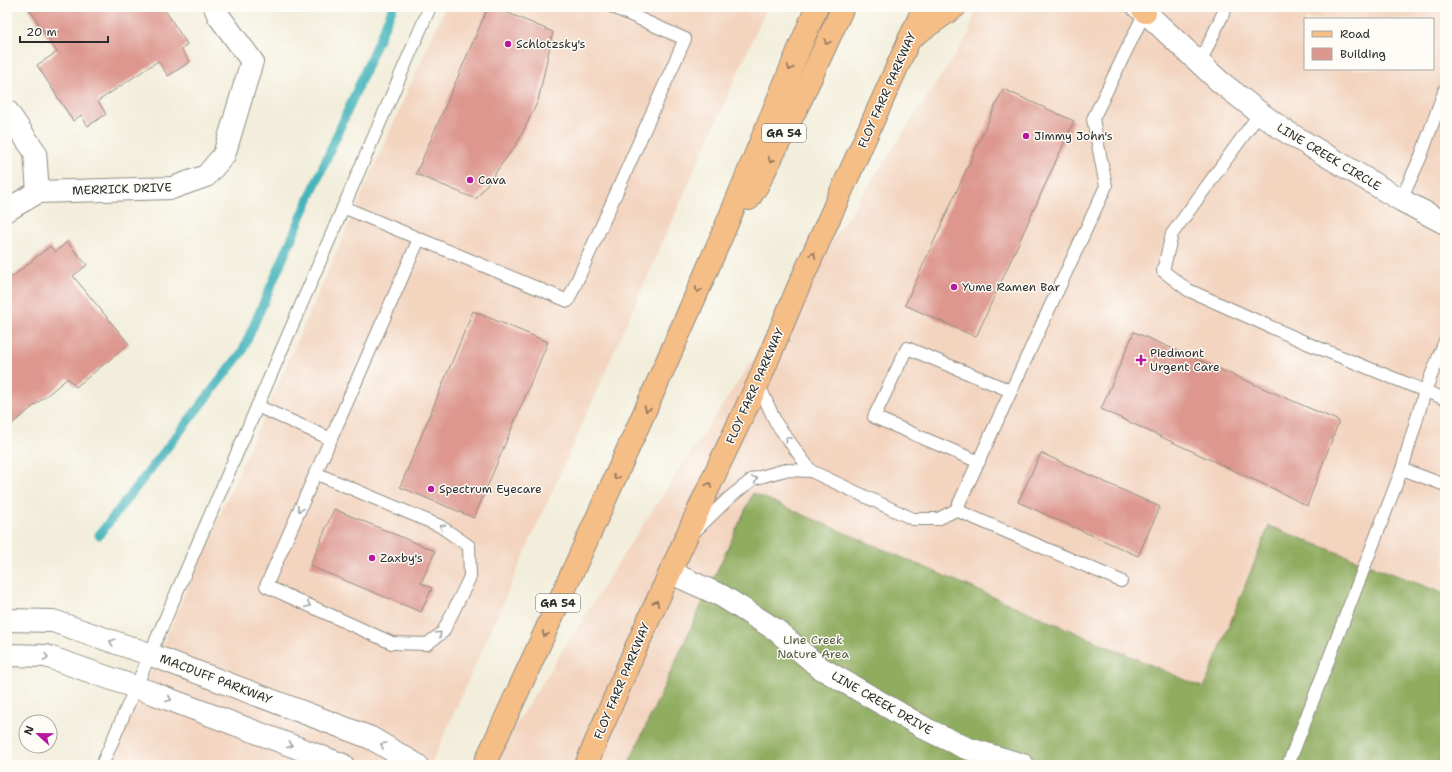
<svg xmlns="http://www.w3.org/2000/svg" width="1452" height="772" font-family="'Shantell Sans',sans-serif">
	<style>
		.built { fill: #f3d4bf; fill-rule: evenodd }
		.forest { fill: #8fac5e; stroke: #5d6c44 }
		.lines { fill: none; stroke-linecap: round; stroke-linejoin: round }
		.stream { stroke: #44b4bb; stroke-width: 9 }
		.building { fill: #dd978e }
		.service-casing { stroke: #8f8c83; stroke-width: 14 }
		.minor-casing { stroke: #8f8c83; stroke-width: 24 }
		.tertiary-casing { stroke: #8f8c83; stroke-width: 24 }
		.primary-casing { stroke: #8f8c83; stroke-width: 24 }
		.service { stroke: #fff; stroke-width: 12 }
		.minor { stroke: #fff; stroke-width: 22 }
		.tertiary { stroke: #fff; stroke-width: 22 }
		.primary { stroke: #f6be87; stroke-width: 22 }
		.oneway { stroke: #907459 }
		.oneway2 { stroke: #a0a0a0 }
		.poi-dot { fill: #b5179e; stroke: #fdfcf7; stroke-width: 1.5 }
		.labels { text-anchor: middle; stroke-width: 3; stroke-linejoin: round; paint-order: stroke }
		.shield { fill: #fdfcf7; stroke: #6a6a68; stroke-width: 1 }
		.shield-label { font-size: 11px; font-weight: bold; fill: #2b2b2b }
		.poi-label { font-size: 12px; fill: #2b2b2b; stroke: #fdfcf7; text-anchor: start }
		.street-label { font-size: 12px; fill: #2b2b2b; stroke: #fdfcf7 }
		.park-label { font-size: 12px; fill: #545a3e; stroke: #fdfcf7 }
	</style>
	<rect width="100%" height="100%" fill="#fdfcf7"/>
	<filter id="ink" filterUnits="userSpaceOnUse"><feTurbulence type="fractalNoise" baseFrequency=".025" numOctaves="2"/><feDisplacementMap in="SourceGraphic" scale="8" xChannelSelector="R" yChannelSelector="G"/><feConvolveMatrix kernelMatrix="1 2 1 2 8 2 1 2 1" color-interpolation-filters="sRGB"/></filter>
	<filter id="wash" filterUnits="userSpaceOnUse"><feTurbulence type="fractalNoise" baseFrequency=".012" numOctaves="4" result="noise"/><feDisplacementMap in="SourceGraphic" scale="16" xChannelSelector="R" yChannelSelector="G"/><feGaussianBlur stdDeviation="0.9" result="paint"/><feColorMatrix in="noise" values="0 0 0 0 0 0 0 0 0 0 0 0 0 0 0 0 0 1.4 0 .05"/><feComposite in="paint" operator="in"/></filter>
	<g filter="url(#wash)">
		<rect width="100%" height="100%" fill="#f3eedb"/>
		<g class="built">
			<polygon points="445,7 767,7 431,765 102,765 137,687 145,684"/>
			<path d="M976,7H1445V594L1269,526L1204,688L753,493L628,765H490L623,555L969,34ZM1305,19H1433V69H1305Z"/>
		</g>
		<polygon class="forest" points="753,493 1204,688 1269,526 1445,594 1445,765 628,765"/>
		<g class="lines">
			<polyline class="stream" points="99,535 242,352 393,7"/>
		</g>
		<g id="blocks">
			<g class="building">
				<polygon points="28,7 163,7 187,44 182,50 190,62 168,76 158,61 98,101 106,114 88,126 81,115 73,121 37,65 57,52"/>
				<polygon points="488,7 494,7 553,32 538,101 518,142 476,199 416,174"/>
				<polygon points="1003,89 1074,121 976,337 905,305"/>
				<polygon points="67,242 87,265 73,276 129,344 76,387 68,378 7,428 7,312 9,310 7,308 7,281 50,246 55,252"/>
				<polygon points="473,311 548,342 474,518 400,487"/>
				<polygon points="1134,332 1339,421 1307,506 1276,490 1101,409"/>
				<polygon points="1041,453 1160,507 1138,556 1018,502"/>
				<polygon points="334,509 435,551 421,583 432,588 421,612 310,566"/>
			</g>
		</g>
	</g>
	<g filter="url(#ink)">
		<use href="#blocks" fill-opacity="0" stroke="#8f8c83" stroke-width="1"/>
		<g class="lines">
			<g class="service-casing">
				<g id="service">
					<polyline points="1200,63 1226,7"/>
					<polyline points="1260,113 1172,234 1163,271 1188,290 1309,344 1445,399"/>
					<polyline points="1401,200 1421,156 1445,89"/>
					<polyline points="343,207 568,301 685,39 613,7"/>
					<polyline points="758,383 776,423 811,471"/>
					<polyline points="257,406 331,439"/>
					<polyline points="979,462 874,417 907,348 1011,391"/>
					<polyline points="1402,469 1445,485"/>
					<path d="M315,473L440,526L469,546L470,577L443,632L427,644L392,643L266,586C317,470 368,354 419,239"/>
					<polyline points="956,510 1121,581"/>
					<polyline points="694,532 729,498 753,479 785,470 811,471 913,519 938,519 956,510 1106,186 1093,119 1145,12"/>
					<polyline points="102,765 430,7"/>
					<polyline points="1288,765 1402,469 1425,391 1445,341"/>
				</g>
			</g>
			<g class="minor-casing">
				<g id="minor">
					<polyline points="1138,7 1145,12 1219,81 1260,113 1282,129 1401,200 1445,223"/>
					<polyline points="7,111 35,152 38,192 7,210"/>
					<polyline points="38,192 172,188 206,176 224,155 252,61 218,15 215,7"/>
					<polyline points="672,568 680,577 722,596 776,630 819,667 928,730 966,748 1023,765"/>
				</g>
			</g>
			<g class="tertiary-casing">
				<g id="tertiary">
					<polyline points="7,620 53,621 149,654 371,738 417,765"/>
					<polyline points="7,655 46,656 155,694 343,765"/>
				</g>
			</g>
			<g class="primary-casing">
				<g id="primary">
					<polyline points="1141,7 1145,12"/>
					<polyline points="909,39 955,7"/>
					<polyline points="749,199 757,186 802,97 843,7"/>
					<path d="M484,765C562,596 639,427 713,256C749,174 781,89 817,7"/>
					<polyline points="586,765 634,652 718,467 758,383 797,290 924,7"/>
				</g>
			</g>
			<use href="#service" class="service"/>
			<use href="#minor" class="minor"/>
			<use href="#tertiary" class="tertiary"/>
			<use href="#primary" class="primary"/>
		</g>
		<defs><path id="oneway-chevron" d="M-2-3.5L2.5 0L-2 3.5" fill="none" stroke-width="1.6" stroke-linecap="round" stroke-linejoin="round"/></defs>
		<g class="oneway">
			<use href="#oneway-chevron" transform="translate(827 42) rotate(115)"/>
			<use href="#oneway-chevron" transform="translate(790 68) rotate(113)"/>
			<use href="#oneway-chevron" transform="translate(771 160) rotate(117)"/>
			<use href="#oneway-chevron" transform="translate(813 255) rotate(-66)"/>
			<use href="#oneway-chevron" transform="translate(698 290) rotate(114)"/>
			<use href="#oneway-chevron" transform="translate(647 409) rotate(114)"/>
			<use href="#oneway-chevron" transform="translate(616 477) rotate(115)"/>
			<use href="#oneway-chevron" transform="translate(709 485) rotate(-66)"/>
			<use href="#oneway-chevron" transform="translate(656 603) rotate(-66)"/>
			<use href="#oneway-chevron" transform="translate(545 634) rotate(115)"/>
		</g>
		<g class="oneway2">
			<use href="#oneway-chevron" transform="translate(788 439) rotate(-126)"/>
			<use href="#oneway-chevron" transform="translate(755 479) rotate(-25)"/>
			<use href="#oneway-chevron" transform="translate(300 509) rotate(114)"/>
			<use href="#oneway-chevron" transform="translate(442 527) rotate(-149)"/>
			<use href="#oneway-chevron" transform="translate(308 605) rotate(25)"/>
			<use href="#oneway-chevron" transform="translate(439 634) rotate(-43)"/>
			<use href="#oneway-chevron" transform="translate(112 642) rotate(-161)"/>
			<use href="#oneway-chevron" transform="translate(46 657) rotate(10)"/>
			<use href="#oneway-chevron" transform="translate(169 699) rotate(21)"/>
			<use href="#oneway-chevron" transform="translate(290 745) rotate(21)"/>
			<use href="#oneway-chevron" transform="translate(383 745) rotate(-150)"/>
		</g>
	</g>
	<g class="poi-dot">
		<circle cx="508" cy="44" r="4"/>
		<circle cx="1026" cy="136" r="4"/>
		<circle cx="470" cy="180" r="4"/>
		<circle cx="954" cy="287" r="4"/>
		<path d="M1139 354h4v4h4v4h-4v4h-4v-4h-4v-4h4z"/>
		<circle cx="431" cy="489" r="4"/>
		<circle cx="372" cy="558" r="4"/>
	</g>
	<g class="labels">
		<g class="shield">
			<rect x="762" y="124" width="44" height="18" rx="3"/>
			<rect x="536" y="594" width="44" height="18" rx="3"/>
		</g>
		<g class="shield-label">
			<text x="784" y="137">GA 54</text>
			<text x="558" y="607">GA 54</text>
		</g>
		<g class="poi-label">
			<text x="516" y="48">Schlotzsky's</text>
			<text x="1034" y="140">Jimmy John's</text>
			<text x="478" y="184">Cava</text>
			<text x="962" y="291">Yume Ramen Bar</text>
			<text x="1150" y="357">Piedmont<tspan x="1150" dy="14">Urgent Care</tspan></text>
			<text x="439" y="493">Spectrum Eyecare</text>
			<text x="380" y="562">Zaxby's</text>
		</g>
		<g class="street-label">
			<text transform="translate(887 90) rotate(-66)" y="4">FLOY FARR PARKWAY</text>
			<text transform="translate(1329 157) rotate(31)" y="4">LINE CREEK CIRCLE</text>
			<text transform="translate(122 189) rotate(-2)" y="4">MERRICK DRIVE</text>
			<text transform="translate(755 386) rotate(-66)" y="4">FLOY FARR PARKWAY</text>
			<text transform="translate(216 679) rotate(21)" y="4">MACDUFF PARKWAY</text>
			<text transform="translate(622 681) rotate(-67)" y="4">FLOY FARR PARKWAY</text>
			<text transform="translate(882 703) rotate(30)" y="4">LINE CREEK DRIVE</text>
		</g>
		<g class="park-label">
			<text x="813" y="644">Line Creek<tspan x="813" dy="14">Nature Area</tspan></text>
		</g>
	</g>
	<rect width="1452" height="772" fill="none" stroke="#fdfcf7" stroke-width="24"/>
	<rect x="1304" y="18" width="130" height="52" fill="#fdfcf7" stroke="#a9a8a5"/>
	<rect x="1312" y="31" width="20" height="6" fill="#f6be87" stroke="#a9a8a5"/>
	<text x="1340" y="38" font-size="12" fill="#2b2b2b">Road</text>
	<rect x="1312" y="48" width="20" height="12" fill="#dd978e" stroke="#a9a8a5"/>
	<text x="1340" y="58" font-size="12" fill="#2b2b2b">Building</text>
	<g transform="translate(38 734) rotate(292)"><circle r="19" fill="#fdfcf7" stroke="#a9a8a5"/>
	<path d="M0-3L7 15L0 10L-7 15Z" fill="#b5179e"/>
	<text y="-6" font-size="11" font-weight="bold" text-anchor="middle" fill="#2b2b2b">N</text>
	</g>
	<path d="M20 36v6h88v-6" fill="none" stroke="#2b2b2b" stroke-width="2"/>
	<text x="26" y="36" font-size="12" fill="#2b2b2b" stroke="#fdfcf7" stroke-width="3" paint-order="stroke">20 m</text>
</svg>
